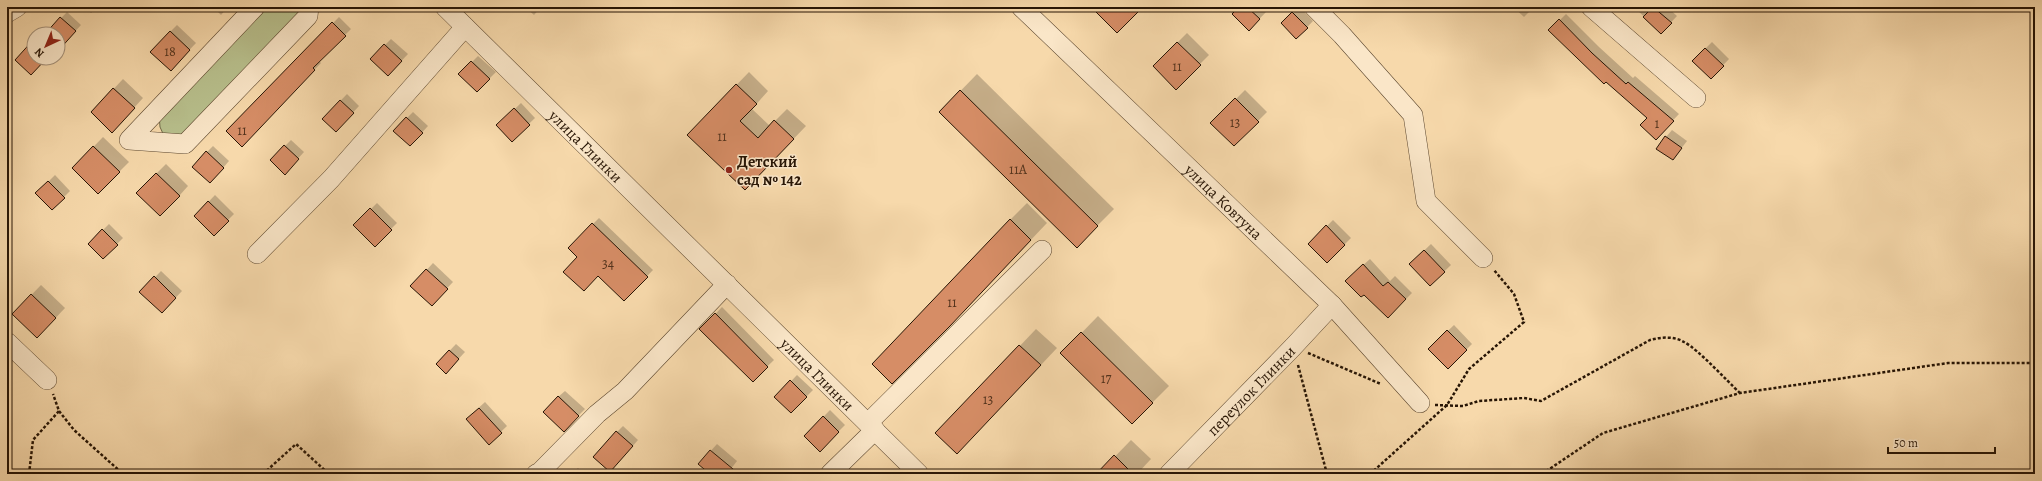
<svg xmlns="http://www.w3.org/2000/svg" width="2042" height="481" font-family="Alegreya,serif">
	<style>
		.green { fill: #b8c08d; stroke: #706a49 }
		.shadow { fill: #0003 }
		.building { fill: #d68d66; stroke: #271505 }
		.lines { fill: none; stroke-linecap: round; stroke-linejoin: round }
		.minor-casing { stroke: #5b462e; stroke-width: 20 }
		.path { stroke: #271505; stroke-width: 2.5; stroke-dasharray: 3 2; stroke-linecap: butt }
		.minor { stroke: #fae6c8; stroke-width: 19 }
		.poi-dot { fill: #8f2418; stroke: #fae6c8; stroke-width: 1.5 }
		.labels { text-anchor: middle; stroke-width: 3; stroke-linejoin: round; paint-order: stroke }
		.number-label { font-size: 14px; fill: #53331d }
		.street-label { font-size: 16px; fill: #271505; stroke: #fae6c8 }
		.poi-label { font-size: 16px; font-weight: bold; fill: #271505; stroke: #fae6c8; text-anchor: start }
	</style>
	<rect width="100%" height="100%" fill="#f7d9ab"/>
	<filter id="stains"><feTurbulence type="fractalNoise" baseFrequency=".005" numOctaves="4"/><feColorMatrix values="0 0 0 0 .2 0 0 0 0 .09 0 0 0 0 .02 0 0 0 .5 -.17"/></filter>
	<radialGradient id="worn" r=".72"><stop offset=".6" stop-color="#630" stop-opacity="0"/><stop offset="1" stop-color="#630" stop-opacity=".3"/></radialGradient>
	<polygon class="green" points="262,7 306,7 187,136 165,138 160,127 159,114"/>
	<g class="shadow">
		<polygon points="85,7 98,7 91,13"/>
		<polygon points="213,7 228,7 221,15"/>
		<polygon points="392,7 399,7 395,11"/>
		<polygon points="525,7 541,7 534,15"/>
		<polygon points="1226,7 1260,7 1266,12 1249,30"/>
		<polygon points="1300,7 1313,21 1297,38 1282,23"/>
		<polygon points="1501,7 1508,7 1505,10"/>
		<polygon points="1513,7 1534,7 1524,17"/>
		<polygon points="1634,7 1667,7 1677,16 1661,33"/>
		<polygon points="67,12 81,25 69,38 58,45 58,34 46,34"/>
		<polygon points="1566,14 1599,47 1633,78 1635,76 1679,114 1656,138 1648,118 1550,30"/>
		<polygon points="339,17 351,29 319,61 321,63 248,139 227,131"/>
		<polygon points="177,25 196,43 177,63 170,32"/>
		<polygon points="1187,33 1209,55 1176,88 1154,66"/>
		<polygon points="391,39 408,54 388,75 371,59"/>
		<polygon points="1712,42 1729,59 1711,78 1693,61"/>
		<polygon points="478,56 496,72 477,91 460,74"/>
		<polygon points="749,72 768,91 752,109 770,126 787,109 806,126 757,177 688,135"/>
		<polygon points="977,74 1114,209 1077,246 940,112"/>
		<polygon points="123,79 143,98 121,122 92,112"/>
		<polygon points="1245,90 1267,112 1234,145 1212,123"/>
		<polygon points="347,94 359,106 336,131 323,119"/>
		<polygon points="521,103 535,118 512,140 498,125"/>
		<polygon points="413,112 428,126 416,139 407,118"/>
		<polygon points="1672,130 1687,141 1673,159 1666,137"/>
		<polygon points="103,137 129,162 98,193 73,168"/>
		<polygon points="291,140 304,152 285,173 271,160"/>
		<polygon points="213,146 229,161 216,176 207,152"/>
		<polygon points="166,164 188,186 170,206 156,174"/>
		<polygon points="55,175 70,191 52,209 37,193"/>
		<polygon points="215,195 234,214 214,234 195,216"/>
		<polygon points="377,203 397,223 375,245 355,225"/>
		<polygon points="1027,203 1047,223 966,308 1010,220"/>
		<polygon points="599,218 653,270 624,300 569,248"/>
		<polygon points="1333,220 1351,238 1327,262 1309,244"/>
		<polygon points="109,224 123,238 103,258 89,244"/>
		<polygon points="1431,244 1451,265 1430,285 1410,264"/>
		<polygon points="1370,259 1390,281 1395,276 1412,293 1388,317 1353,274"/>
		<polygon points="433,263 453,282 438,298 412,286"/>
		<polygon points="161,271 182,291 162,312 141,292"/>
		<polygon points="41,285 65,308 47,327 13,314"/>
		<polygon points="722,307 774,360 753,380 701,329"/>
		<polygon points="1098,316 1169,386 1132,423 1062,353"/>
		<polygon points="1454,325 1472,344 1448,368 1429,349"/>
		<polygon points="1036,329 1057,348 974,436 937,433"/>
		<polygon points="456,344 465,352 452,366 437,364"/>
		<polygon points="797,375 813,390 791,412 776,397"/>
		<polygon points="565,391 585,409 564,430 558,397"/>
		<polygon points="485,402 507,426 489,443 473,413"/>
		<polygon points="830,410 845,425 820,450 805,436"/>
		<polygon points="623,426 638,440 616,465 617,432"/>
		<polygon points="1131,440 1151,459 1137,474 1098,474"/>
		<polygon points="717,444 737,461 727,474 712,474 699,464"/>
		<polygon points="578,468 583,474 572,474"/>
	</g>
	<g class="building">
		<polygon points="1091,7 1143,7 1117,33"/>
		<polygon points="1239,7 1247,7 1260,19 1249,31 1232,14"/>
		<polygon points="1653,7 1672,23 1661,34 1643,17"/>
		<polygon points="1292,12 1308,28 1296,39 1281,23"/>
		<polygon points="60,17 76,31 58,51 58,34 45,34"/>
		<polygon points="1559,19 1592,53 1626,84 1628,82 1674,121 1656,140 1640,125 1647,118 1606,82 1604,84 1548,30"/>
		<polygon points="332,22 346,36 313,68 315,70 242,147 226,131"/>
		<polygon points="170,31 190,50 171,71 150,52"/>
		<polygon points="34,39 34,58 47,58 31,75 15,60"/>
		<polygon points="1177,42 1201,65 1176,90 1153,66"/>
		<polygon points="384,44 402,61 388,76 370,59"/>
		<polygon points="1705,48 1724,66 1711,79 1692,61"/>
		<polygon points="471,61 490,79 477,92 458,74"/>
		<polygon points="736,84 757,104 740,121 758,138 774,120 794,139 745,190 687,135"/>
		<polygon points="113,88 135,108 112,133 91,112"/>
		<polygon points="960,90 1098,226 1077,248 939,112"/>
		<polygon points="1235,98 1259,122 1234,146 1210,123"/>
		<polygon points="340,100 354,113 336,132 322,119"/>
		<polygon points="514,108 530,125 512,142 496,125"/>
		<polygon points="406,117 423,133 410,146 393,131"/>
		<polygon points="1665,136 1682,148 1673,160 1656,149"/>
		<polygon points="284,145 299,159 285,175 270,160"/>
		<polygon points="93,146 120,172 98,194 72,168"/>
		<polygon points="206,151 224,168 210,183 192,167"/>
		<polygon points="156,173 180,196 160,216 136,193"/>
		<polygon points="48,181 65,198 52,210 35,193"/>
		<polygon points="208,201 229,221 214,236 194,216"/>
		<polygon points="370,208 392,230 375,247 353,225"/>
		<polygon points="1010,219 1031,240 950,326 892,384 872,364"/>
		<polygon points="592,223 648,277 624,301 598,276 584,291 563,272 577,257 568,248"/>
		<polygon points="1326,225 1345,245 1327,263 1308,244"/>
		<polygon points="102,229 118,245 103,259 88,244"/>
		<polygon points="1424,250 1445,272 1430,286 1409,264"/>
		<polygon points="1363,264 1383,286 1388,282 1406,299 1388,318 1364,295 1361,297 1345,281"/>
		<polygon points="426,269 448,289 432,306 410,286"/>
		<polygon points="154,276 176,298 162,313 139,292"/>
		<polygon points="31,294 56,318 37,338 12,314"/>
		<polygon points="715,313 768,367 753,382 699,329"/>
		<polygon points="1447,330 1467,350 1448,369 1428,349"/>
		<polygon points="1081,332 1153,403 1132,424 1060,353"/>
		<polygon points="1019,345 1041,365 957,454 935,433"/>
		<polygon points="449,350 459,359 446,374 436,364"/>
		<polygon points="790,380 807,397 791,413 774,397"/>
		<polygon points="558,396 579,416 564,432 543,412"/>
		<polygon points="479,408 502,433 489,445 466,419"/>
		<polygon points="823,416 839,432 820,452 804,436"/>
		<polygon points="616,431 633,446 610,472 593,457"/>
		<polygon points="710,450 739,474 710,474 698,464"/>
		<polygon points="1114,455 1133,474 1096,474"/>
	</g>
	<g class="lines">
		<g class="minor-casing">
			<g id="minor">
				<polyline points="255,7 129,140 185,144 308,16 309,7"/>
				<path id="s1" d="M445,7L919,474"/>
				<path id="s2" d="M1021,7L1332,305L1420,403"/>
				<polyline points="1314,7 1342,35 1413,115 1426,201 1483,258"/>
				<polyline points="1591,7 1696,98"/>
				<polyline points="7,13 17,7"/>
				<polyline points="257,254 331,179 465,27"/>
				<polyline points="7,342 47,380"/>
				<polyline points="868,423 1042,250"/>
				<polyline points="536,474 540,472 597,414 625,391 727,284"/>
				<polyline points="830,474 875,430"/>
				<path id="s3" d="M1169,474L1293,347L1332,305"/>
			</g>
		</g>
		<g class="path">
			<polyline points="1308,353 1381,384"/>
			<polyline points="1298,365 1327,474"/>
			<path d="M1435,405L1463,406L1479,401L1524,398L1541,401L1650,340C1661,337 1674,336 1684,342C1699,350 1726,380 1740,393"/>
			<polyline points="59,411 74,430 123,474"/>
			<polyline points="29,474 33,440 59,411 53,394"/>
			<polyline points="263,474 296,444 329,474"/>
			<polyline points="1370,474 1447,405 1469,369 1524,322 1514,294 1494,270"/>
			<polyline points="1542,474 1603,433 1740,393 1948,363 2035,363"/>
		</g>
		<use href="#minor" class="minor"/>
	</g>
	<circle class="poi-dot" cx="729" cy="170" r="4"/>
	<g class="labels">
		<g class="number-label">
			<text x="170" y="56">18</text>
			<text x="1177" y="71">11</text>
			<text x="1235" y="127">13</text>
			<text x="1657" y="128">1</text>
			<text x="242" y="135">11</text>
			<text x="722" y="141">11</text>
			<text x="1018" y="174">11А</text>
			<text x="608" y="268">34</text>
			<text x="952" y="307">11</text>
			<text x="1106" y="383">17</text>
			<text x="988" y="404">13</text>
		</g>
		<g class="street-label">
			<text dy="6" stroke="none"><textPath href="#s1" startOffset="198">улица Глинки</textPath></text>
			<text dy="6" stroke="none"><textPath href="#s2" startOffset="281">улица Ковтуна</textPath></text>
			<text dy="6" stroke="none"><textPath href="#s1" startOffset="523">улица Глинки</textPath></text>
			<text dy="6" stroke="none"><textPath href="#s3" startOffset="117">переулок Глинки</textPath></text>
		</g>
		<g class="poi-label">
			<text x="737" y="167">Детский<tspan x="737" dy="18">сад № 142</tspan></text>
		</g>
	</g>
	<rect width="2042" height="481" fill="none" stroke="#f7d9ab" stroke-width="24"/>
	<rect x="8" y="8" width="2026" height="465" fill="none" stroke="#271505" stroke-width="2"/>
	<rect x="12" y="12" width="2018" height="457" fill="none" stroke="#271505"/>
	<g transform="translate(46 46) rotate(224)"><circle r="19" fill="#fae6c8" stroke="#a6927a"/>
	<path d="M0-3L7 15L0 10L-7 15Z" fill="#8f2418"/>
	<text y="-6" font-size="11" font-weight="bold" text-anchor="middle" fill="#271505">N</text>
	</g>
	<path d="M1888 447v6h107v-6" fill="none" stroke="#271505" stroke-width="2"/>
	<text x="1894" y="447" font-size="12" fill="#271505" stroke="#fae6c8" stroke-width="3" paint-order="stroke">50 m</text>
	<rect width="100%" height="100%" filter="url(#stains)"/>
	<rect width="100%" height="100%" fill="url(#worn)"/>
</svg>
